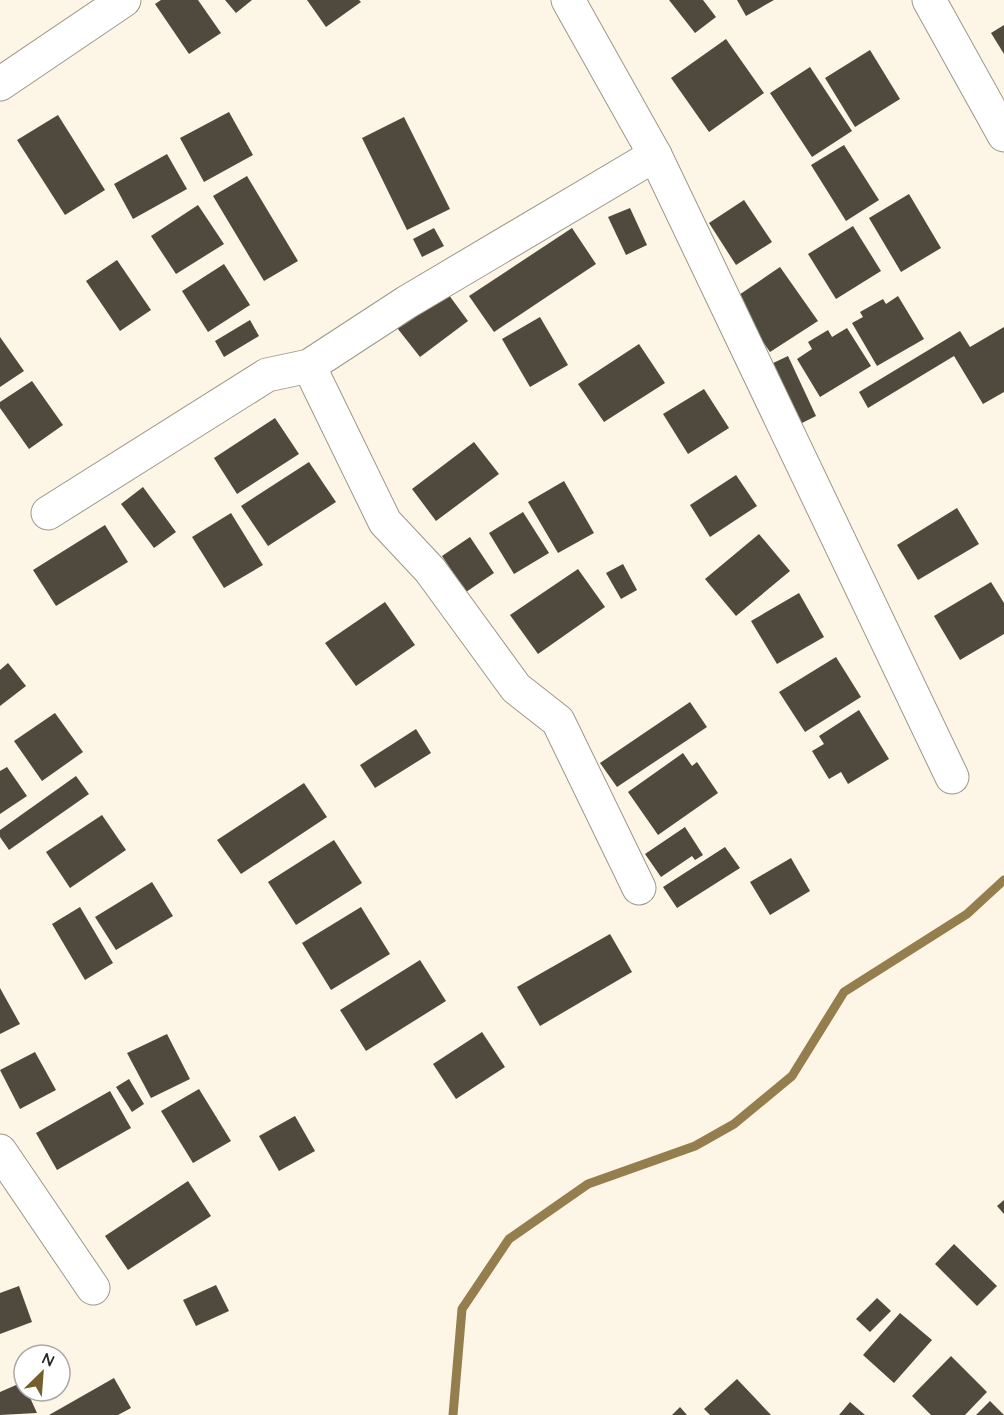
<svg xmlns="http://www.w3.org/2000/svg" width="1004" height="1415" font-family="Quicksand,sans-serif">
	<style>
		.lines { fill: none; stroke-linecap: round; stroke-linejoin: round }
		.stream { stroke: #947e4d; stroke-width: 9 }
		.building { fill: #504a3e }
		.minor-casing { stroke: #9e9789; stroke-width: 35 }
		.minor { stroke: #fff; stroke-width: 33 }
	</style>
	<rect width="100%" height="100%" fill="#fdf6e6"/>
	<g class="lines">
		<polyline class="stream" points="453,1415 462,1309 509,1239 588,1184 695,1146 734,1124 792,1076 844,992 967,914 1004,880"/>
	</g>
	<g class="building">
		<polygon points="161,0 198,0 221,33 189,54 155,4"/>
		<polygon points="225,0 252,0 236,13"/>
		<polygon points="307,0 359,0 361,2 326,27"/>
		<polygon points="669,0 703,0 716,17 695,33"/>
		<polygon points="737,0 774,0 746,16"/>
		<polygon points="1004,25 1004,54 991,33"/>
		<polygon points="726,39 764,93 709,132 671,78"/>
		<polygon points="870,50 900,99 855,127 825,78"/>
		<polygon points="810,67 852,131 812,157 770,93"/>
		<polygon points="229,112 253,155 204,182 180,138"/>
		<polygon points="58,115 105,190 65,215 17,140"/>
		<polygon points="404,117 450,209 407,230 362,138"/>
		<polygon points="844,145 879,200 846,221 811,165"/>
		<polygon points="167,154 187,189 133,219 114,184"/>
		<polygon points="247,176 298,261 264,281 213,196"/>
		<polygon points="909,194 941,248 901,272 869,218"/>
		<polygon points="744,200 772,242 736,265 709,223"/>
		<polygon points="198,205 224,244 176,274 151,236"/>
		<polygon points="630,208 647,245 626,255 608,217"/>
		<polygon points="853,226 881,271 836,299 808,254"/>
		<polygon points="434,228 444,246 422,257 413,239"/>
		<polygon points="572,228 596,264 494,332 469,296"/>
		<polygon points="117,260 151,310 120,331 86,281"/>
		<polygon points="224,264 250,305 208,332 182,291"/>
		<polygon points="780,267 818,321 770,352 733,299"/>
		<polygon points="443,287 468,321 420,357 394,324"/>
		<polygon points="898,296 924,339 877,366 852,323 863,317 860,312 883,299 886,304"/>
		<polygon points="540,317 568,365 530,387 502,339"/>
		<polygon points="250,320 259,336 224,357 215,341"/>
		<polygon points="1004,327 1004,392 983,404 954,356 868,408 859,392 960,331 970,347"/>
		<polygon points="847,328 871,366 820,397 797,359 812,349 808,342 828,330 832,337"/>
		<polygon points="0,337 24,371 0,387"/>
		<polygon points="639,344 665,383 604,422 578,384"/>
		<polygon points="788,356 816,416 798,425 769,365"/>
		<polygon points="32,381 63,425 29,449 0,408 0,402"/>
		<polygon points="704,389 729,428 688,454 663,414"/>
		<polygon points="275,418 299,454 237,494 214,458"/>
		<polygon points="474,442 499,474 436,521 412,489"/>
		<polygon points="309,462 336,502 268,546 241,506"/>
		<polygon points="736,475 757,506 710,537 690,505"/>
		<polygon points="564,481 594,533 558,553 528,502"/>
		<polygon points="143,487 176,532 154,548 121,504"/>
		<polygon points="957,508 979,544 918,580 897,545"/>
		<polygon points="523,512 549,553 514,574 489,533"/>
		<polygon points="231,513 263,565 224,588 192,537"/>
		<polygon points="105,525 128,562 56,606 33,570"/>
		<polygon points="759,534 790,571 736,616 705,579"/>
		<polygon points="470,537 494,573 466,592 442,556"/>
		<polygon points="623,564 637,590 621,599 606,573"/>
		<polygon points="578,569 605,607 538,654 510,615"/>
		<polygon points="991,582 1004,603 1004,634 960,660 934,616"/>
		<polygon points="799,593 824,637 777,664 751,621"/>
		<polygon points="385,602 415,645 356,686 325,643"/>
		<polygon points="836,657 861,697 805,732 779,692"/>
		<polygon points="8,663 26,686 0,706 0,670"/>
		<polygon points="690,702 707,727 617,787 600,763"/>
		<polygon points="859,710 889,759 848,784 841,772 829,779 812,751 824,744 819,736"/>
		<polygon points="55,713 83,752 42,781 14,741"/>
		<polygon points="416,729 431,753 375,788 360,765"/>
		<polygon points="683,753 692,766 697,762 718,793 658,835 628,792"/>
		<polygon points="7,767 27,796 0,814 0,771"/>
		<polygon points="76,776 89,794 9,850 0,837 0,830"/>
		<polygon points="304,783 327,817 241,874 217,840"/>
		<polygon points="102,815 126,850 70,888 46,852"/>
		<polygon points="685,827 703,855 695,860 692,856 661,877 645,854"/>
		<polygon points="334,840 362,883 296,925 268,882"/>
		<polygon points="725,847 740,868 677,908 663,887"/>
		<polygon points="791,858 810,891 770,915 750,882"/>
		<polygon points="152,882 173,916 116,950 95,917"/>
		<polygon points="80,907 113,963 85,980 52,924"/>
		<polygon points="361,907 390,954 331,990 302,943"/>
		<polygon points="610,934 632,972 540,1026 517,987"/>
		<polygon points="420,960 446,1001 366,1051 340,1010"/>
		<polygon points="0,988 20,1024 0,1034"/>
		<polygon points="482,1032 505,1067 456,1099 433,1064"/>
		<polygon points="167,1034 190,1079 151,1098 127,1053"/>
		<polygon points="35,1052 56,1090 20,1109 0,1070"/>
		<polygon points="129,1079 144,1104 132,1112 116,1087"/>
		<polygon points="199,1089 231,1141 193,1163 161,1111"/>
		<polygon points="110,1091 131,1128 57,1170 36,1133"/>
		<polygon points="295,1116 315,1151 279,1171 259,1136"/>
		<polygon points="188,1181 211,1216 128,1270 105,1236"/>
		<polygon points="1004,1200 1004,1214 997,1206"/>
		<polygon points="954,1244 997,1286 977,1306 935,1264"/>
		<polygon points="216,1285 229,1311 196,1326 183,1300"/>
		<polygon points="19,1286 32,1322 0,1334 0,1293"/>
		<polygon points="877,1298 891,1311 870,1332 856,1319"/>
		<polygon points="900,1313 932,1340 894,1383 863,1355"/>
		<polygon points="951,1356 987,1392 965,1415 931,1415 912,1396"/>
		<polygon points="114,1378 131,1408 118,1415 49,1415"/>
		<polygon points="737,1379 771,1415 710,1415 704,1409"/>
		<polygon points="23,1382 24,1391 27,1391 37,1413 0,1415 0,1392"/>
		<polygon points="990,1401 1004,1415 976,1415"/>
		<polygon points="850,1402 865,1415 839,1415"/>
		<polygon points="680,1407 687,1415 672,1415"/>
	</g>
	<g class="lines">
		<g class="minor-casing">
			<g id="minor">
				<polyline points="568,0 655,155 952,777"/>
				<polyline points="929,0 1004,135"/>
				<polyline points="0,84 124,0"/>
				<polyline points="309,366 385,522 430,570 516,688 558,721 639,888"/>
				<polyline points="48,513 267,375 309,366 407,302 655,155"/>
				<polyline points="0,1151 93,1288"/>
			</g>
		</g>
		<use href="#minor" class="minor"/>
	</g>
	<g transform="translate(42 1373) rotate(25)"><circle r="28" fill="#ffffff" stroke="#aba9a7" stroke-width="1.5"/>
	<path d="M0-4.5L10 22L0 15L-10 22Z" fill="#745e2d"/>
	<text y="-9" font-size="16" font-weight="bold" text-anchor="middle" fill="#2c2923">N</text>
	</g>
</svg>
